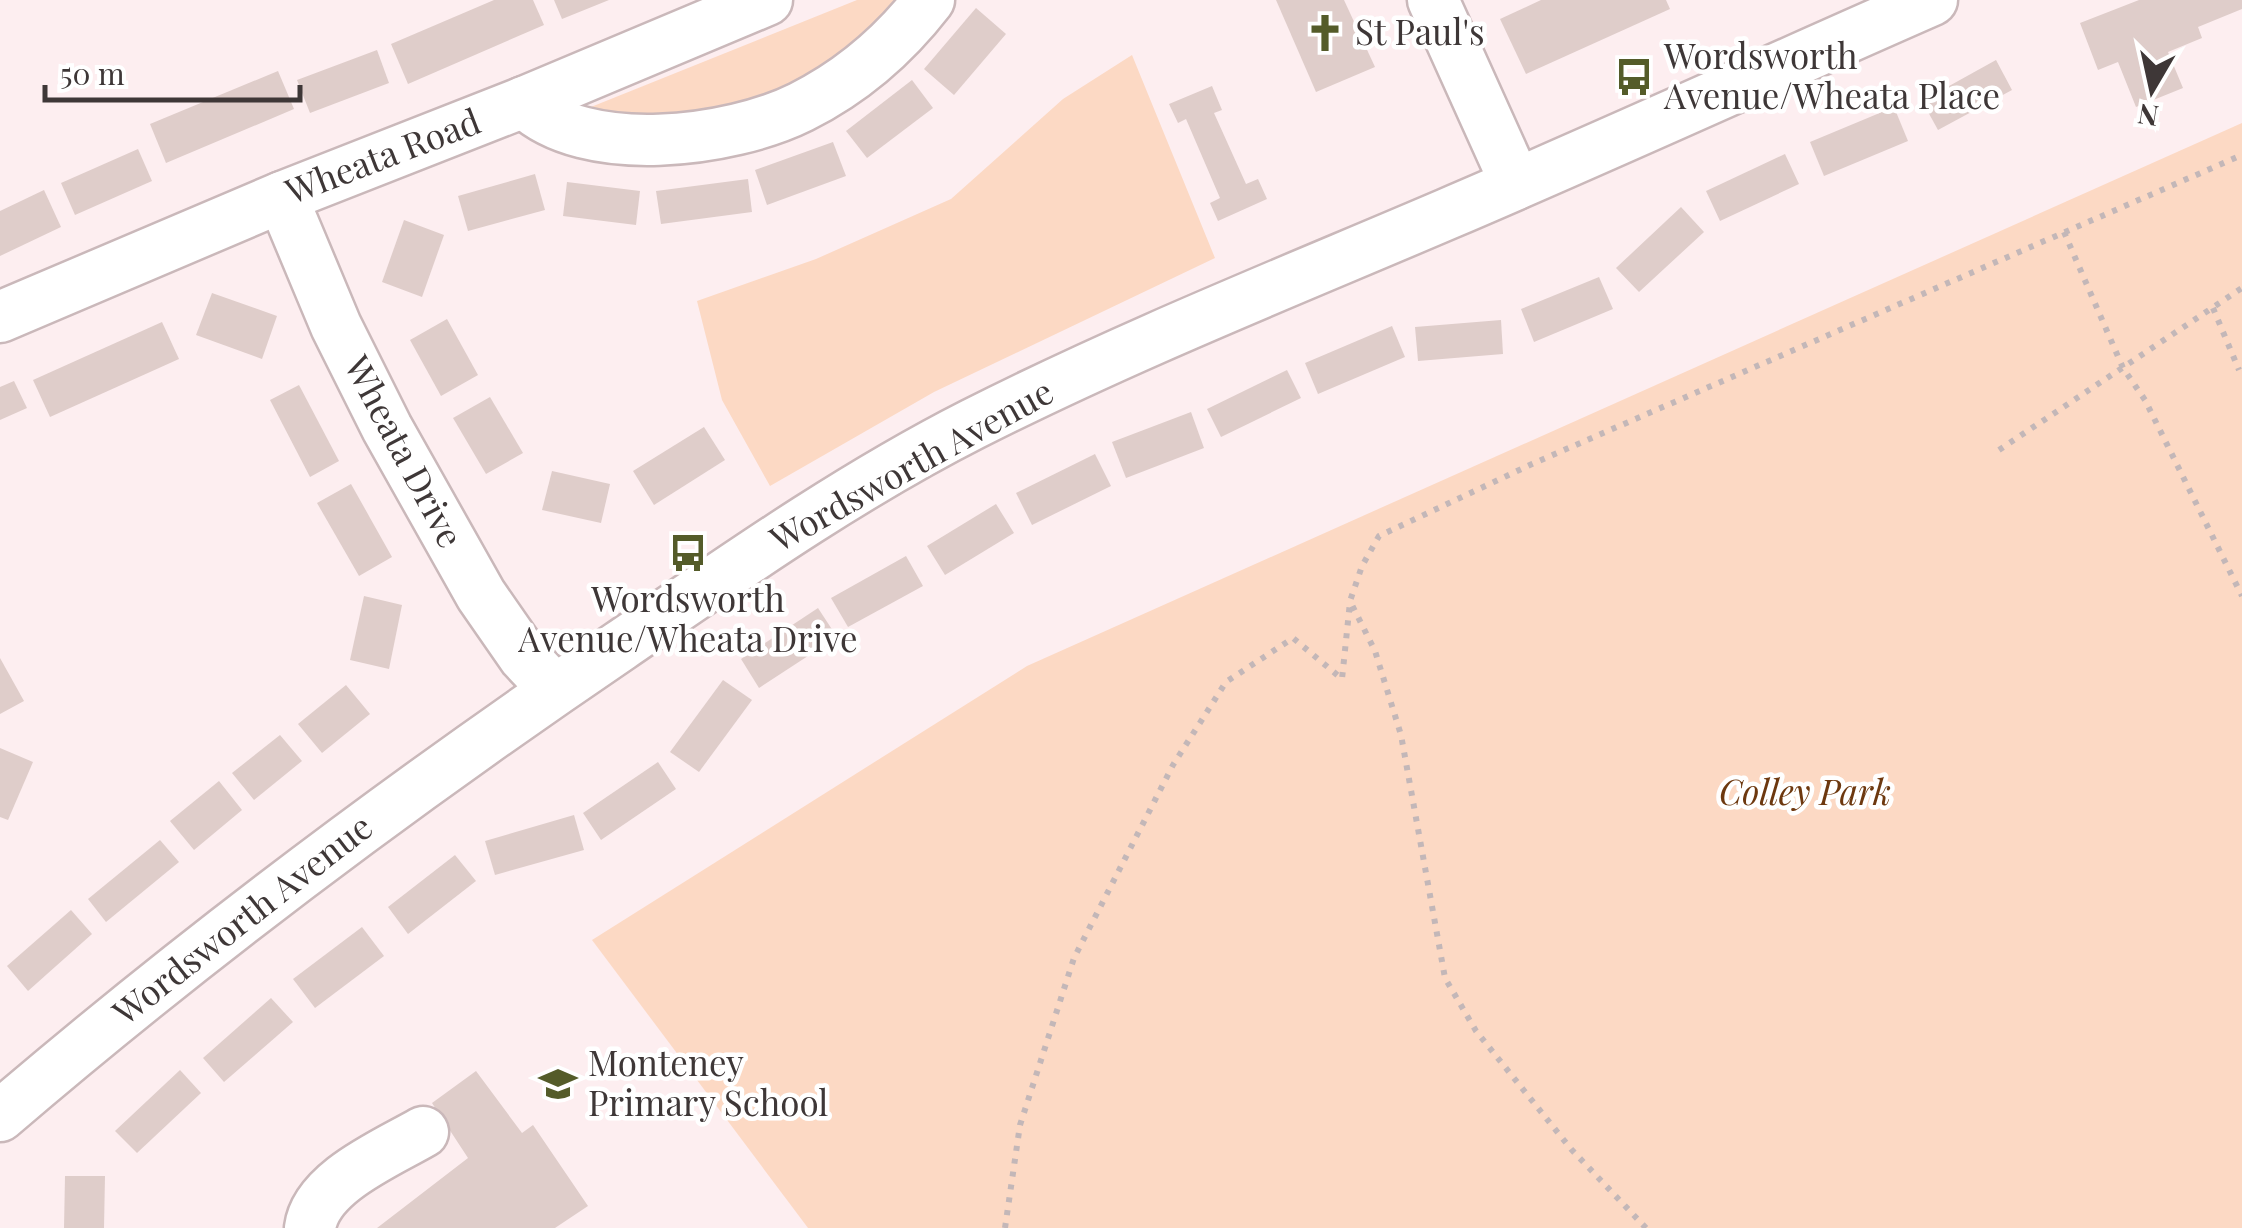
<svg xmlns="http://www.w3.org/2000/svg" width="2242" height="1228" font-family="'Playfair Display',serif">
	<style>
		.green { fill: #fcd9c4 }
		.building { fill: #dfcdca }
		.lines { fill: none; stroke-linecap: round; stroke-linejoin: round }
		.minor-casing { stroke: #cab8ba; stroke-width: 55 }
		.path { stroke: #c3b7b8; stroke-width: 6; stroke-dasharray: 5 8; stroke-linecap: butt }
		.minor { stroke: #fff; stroke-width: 50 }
		.labels { text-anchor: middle; stroke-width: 9; stroke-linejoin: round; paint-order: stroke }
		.poi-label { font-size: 35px; fill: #3e3737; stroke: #fff; text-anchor: start }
		.street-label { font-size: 35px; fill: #3e3737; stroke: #fff }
		.park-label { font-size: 35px; font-style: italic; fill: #6d380f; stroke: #fff }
	</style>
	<rect width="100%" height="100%" fill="#fdeef0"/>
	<g class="green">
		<polygon points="857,0 907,0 835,72 700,119 576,113"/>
		<polygon points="1132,55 1215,258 934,392 770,486 722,400 697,301 816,259 951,199 1063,99"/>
		<polygon points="2242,123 2242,1228 808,1228 592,940 1027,666"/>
	</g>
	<g class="building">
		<polygon points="494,0 533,0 544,25 408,84 391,44"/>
		<polygon points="554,0 609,0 562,19"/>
		<polygon points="1276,0 1344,0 1375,67 1316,92"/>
		<polygon points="1541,0 1666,0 1670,9 1526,74 1500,19"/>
		<polygon points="2139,0 2242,0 2242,9 2198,27 2202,38 2168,52 2183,88 2136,107 2118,62 2098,70 2080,23"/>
		<polygon points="976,8 1006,34 954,95 924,69"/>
		<polygon points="377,50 389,83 310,113 297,80"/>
		<polygon points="1996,60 2012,90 1938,130 1922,101"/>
		<polygon points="278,71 294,109 166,163 150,124"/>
		<polygon points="912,80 933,108 867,158 846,131"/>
		<polygon points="1212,86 1222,110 1214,113 1246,184 1258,179 1267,199 1218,221 1210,203 1220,198 1186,119 1178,123 1169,104"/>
		<polygon points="1894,107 1908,141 1824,176 1810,142"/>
		<polygon points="833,142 846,176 767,205 755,170"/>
		<polygon points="138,149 152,181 75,215 61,183"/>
		<polygon points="1785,154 1799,184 1720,221 1706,191"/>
		<polygon points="535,174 545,210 468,231 458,196"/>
		<polygon points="748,179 752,212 661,224 656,191"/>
		<polygon points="567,182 640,191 636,225 563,216"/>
		<polygon points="44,190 61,227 0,256 0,211"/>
		<polygon points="1681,207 1704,232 1639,292 1616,268"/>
		<polygon points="404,220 444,235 422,297 382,282"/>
		<polygon points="1599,277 1613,309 1534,342 1521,309"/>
		<polygon points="212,293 277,316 262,359 196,335"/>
		<polygon points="447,319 478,375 441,396 410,340"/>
		<polygon points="1501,320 1503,354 1418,361 1415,327"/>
		<polygon points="162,322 179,359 50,417 33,380"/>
		<polygon points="1392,326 1405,357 1318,394 1305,363"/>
		<polygon points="1287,370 1301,398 1221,437 1207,409"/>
		<polygon points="14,381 27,408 0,420 0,387"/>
		<polygon points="299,385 339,461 310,477 270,400"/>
		<polygon points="490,397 523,453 486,474 453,418"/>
		<polygon points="1191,412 1204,448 1126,478 1112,442"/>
		<polygon points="704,427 725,460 654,505 633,471"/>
		<polygon points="1095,454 1111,486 1032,525 1016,493"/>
		<polygon points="552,471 610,484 601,523 542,510"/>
		<polygon points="351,484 392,557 359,576 317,503"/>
		<polygon points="996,504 1014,533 945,575 927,546"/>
		<polygon points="906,556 923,586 848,627 831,598"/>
		<polygon points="364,596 402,605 389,669 350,660"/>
		<polygon points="818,608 837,637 759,688 741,659"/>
		<polygon points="0,658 24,701 0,714"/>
		<polygon points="723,680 752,700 699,772 670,752"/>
		<polygon points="346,685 370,714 322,753 298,724"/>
		<polygon points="280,735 302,761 254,800 232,773"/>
		<polygon points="0,748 33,762 8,820 0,817"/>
		<polygon points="658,762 676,789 601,840 583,813"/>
		<polygon points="219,781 242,810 194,850 170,821"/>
		<polygon points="574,815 584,850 495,875 485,841"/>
		<polygon points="160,840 179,862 106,922 88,899"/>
		<polygon points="455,855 476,881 408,934 388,907"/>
		<polygon points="71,910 92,934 28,991 7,966"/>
		<polygon points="362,927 384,956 315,1008 293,979"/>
		<polygon points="271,998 293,1022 224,1082 203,1058"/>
		<polygon points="180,1070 201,1093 137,1153 115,1131"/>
		<polygon points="476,1071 522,1133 533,1125 588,1206 555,1228 377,1228 468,1158 432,1103"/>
		<polygon points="65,1176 105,1176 104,1228 64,1228"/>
	</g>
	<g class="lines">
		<g class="minor-casing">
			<g id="minor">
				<polyline points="1433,0 1516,184"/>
				<path d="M524,102C585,161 731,142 801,107C851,82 895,44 929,0"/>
				<polyline points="282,197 336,326 387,428 481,595 524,657 555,690"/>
				<polyline points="0,317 282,197 524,102 767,0"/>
				<path d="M0,1116C197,947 405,792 620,646C734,568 849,487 973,424C1127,346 1288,282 1447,214C1609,145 1770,71 1932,0"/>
				<path d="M310,1228C316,1182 387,1153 423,1132"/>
			</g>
		</g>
		<g class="path">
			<polyline points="2064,232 2123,368 2145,400 2242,596"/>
			<polyline points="2213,308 2239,370"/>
			<polyline points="1999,450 2242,288"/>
			<polyline points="1005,1228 1020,1125 1074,958 1173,765 1226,682 1293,638 1342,679 1350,602"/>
			<polyline points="1646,1228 1571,1149 1476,1031 1445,978 1401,735 1375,651 1350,601 1362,566 1379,536 1532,464 2242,155"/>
		</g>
		<use href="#minor" class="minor"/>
	</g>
	<defs>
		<g id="church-bare" transform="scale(3)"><path d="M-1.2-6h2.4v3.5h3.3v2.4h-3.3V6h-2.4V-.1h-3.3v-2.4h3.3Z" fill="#545b29" stroke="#fff" stroke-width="2.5" paint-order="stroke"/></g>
		<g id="bus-bare" transform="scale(3)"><path d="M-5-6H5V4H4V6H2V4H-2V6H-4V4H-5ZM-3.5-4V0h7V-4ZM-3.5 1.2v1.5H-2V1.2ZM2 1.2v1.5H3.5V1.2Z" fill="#545b29" stroke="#fff" stroke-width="2.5" paint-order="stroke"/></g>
		<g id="school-bare" transform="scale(3)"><path d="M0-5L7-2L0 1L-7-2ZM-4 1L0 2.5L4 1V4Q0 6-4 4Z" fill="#545b29" stroke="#fff" stroke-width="2.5" paint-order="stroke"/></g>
	</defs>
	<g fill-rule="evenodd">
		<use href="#church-bare" x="1325" y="33"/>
		<use href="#bus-bare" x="1634" y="77"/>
		<use href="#bus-bare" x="688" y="553"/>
		<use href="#school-bare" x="558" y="1084"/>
	</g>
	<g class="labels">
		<g class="poi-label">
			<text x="1355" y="45">St Paul's</text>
			<text x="1664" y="69">Wordsworth<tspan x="1664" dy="40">Avenue/Wheata Place</tspan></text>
			<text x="688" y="612" text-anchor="middle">Wordsworth<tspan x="688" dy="40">Avenue/Wheata Drive</tspan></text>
			<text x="588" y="1076">Monteney<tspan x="588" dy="40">Primary School</tspan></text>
		</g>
		<g class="street-label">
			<text transform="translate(383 157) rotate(-21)" y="12">Wheata Road</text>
			<text transform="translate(403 452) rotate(62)" y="12">Wheata Drive</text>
			<text transform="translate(912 466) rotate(-29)" y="12">Wordsworth Avenue</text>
			<text transform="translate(243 920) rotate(-38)" y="12">Wordsworth Avenue</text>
		</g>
		<g class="park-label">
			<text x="1805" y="805">Colley Park</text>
		</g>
	</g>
	<g transform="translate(2152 90) rotate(189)" stroke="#ffffff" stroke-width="8" paint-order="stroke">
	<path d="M0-8L18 38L0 25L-18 38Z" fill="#3e3737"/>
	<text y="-15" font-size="28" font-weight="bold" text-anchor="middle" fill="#3e3737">N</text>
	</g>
	<path d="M45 85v15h255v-15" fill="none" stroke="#3e3737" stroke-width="5"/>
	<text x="60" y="85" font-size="30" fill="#3e3737" stroke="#ffffff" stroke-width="8" paint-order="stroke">50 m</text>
</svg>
